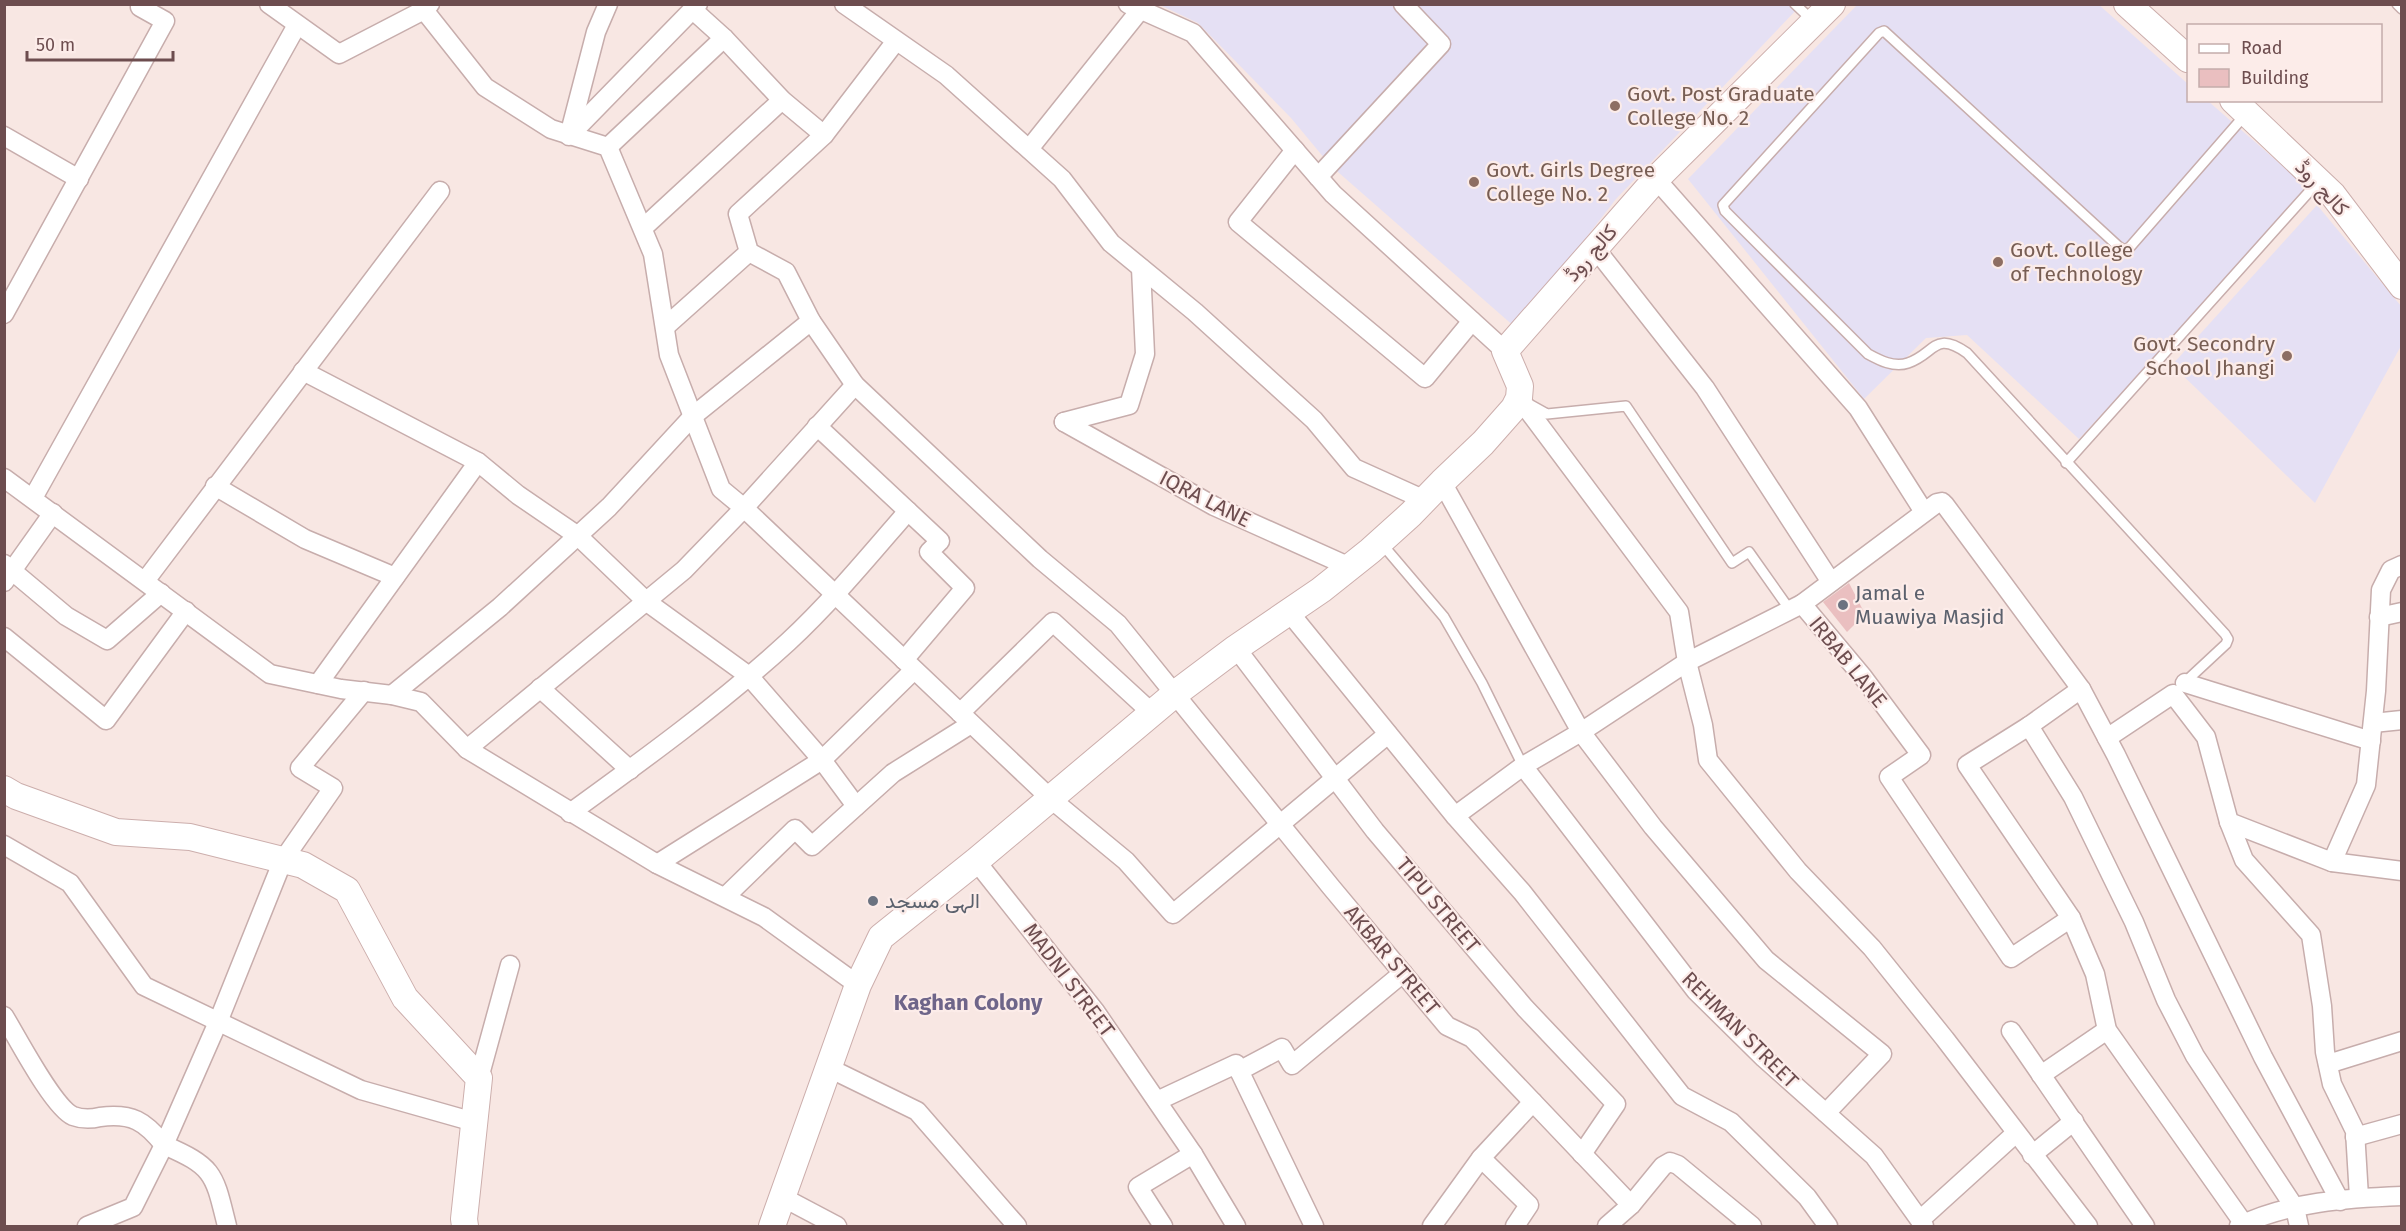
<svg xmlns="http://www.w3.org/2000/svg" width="2406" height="1231" font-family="'Fira Sans',Vazirmatn,sans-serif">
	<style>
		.education { fill: #e5e0f4 }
		.building { fill: #eabfc0 }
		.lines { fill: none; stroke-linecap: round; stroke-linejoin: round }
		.lane-casing { stroke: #c7adac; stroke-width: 12 }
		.street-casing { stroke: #c7adac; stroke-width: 21 }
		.secondary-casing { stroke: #ccaeac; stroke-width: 28 }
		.lane { stroke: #fff; stroke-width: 9 }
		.street { stroke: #fff; stroke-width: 18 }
		.secondary { stroke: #fff; stroke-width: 26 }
		.education-dot { fill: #8d6e63; stroke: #fcece9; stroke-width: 2 }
		.worship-dot { fill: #6b7280; stroke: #fcece9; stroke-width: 2 }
		.labels { text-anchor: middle; stroke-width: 4.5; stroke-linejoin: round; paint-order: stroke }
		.education-label { font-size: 21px; fill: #785e54; stroke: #fcece9; text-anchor: start }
		.street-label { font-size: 21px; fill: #6d4d4f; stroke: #fcece9 }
		.worship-label { font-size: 21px; fill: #5b616d; stroke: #fcece9; text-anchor: start }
		.neighbourhood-label { font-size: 22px; font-weight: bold; fill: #6e6589; stroke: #fcece9 }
	</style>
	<rect width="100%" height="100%" fill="#f8e7e3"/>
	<g class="education">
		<polygon points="2098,4 2188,84 2188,100 2208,101 2309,189 2079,439 1967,335 1926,338 1864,399 1688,179 1857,5"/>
		<polygon points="1160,5 1801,5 1616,199 1516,328 1330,165 1291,118 1198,23"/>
		<polygon points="2317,205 2401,306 2402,344 2315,503 2172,365"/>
	</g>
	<polygon class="building" points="1849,583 1865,614 1847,632 1823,602"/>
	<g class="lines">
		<g class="lane-casing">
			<g id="lane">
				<polyline points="1795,4 1813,21"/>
				<polyline points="2397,4 2402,9"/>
				<polyline points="1529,404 1547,414 1626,406 1732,563 1749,552 1790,610"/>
				<polyline points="2066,463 2317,183"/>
				<polyline points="1382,544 1444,617 1482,683 1523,766"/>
				<path d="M2183,684L2226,644L2228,639L2225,634L1967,353C1934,330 1935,354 1908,363C1894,368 1879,360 1868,354L1725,211L1723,205L1879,33L1884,31L2118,246L2124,250L2130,247L2245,115"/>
			</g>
		</g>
		<g class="street-casing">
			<g id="street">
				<polyline points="269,4 339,54 424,10 430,4"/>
				<polyline points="844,4 946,75 1062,179 1111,243 1195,312 1314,420 1354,468 1425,500"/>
				<polyline points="1128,4 1193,33 1333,194 1505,351"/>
				<polyline points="424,10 485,87 551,129 608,147 653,254 669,355 721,489 744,508 1051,799 1126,861 1173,914 1388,734"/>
				<polyline points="693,10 724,38 782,100 824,135"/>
				<polyline points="896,41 824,135 738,214 749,252 786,272 811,321 855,385 1040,559 1118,624 1331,887 1447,1026 1472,1038 1631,1205"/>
				<polyline points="570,132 596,32 608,4"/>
				<polyline points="4,136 79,179"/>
				<polyline points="569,136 698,4"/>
				<polyline points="608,147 724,38"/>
				<polyline points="1029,149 1145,4"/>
				<polyline points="1295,150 1238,222 1425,378 1472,321"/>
				<polyline points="1318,177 1441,44 1403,4"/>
				<polyline points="1656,179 1858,408 1924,512"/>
				<polyline points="643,228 782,100"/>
				<polyline points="1595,248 1705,388 1831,582"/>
				<polyline points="4,314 165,21 140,7 141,4"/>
				<polyline points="665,327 749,252"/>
				<polyline points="303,371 478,462 518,495 578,536 647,602 749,676 822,760 856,806"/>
				<polyline points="1519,398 1679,612 1687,662 1802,604 1863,677 1921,755 1889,777 2011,958 2071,918"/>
				<polyline points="1064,422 1214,506 1350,567"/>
				<polyline points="1064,422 1129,405 1145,354 1141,268"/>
				<polyline points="817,426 940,541 929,552 965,588 904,660"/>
				<polyline points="4,478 270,674 341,689 392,695 421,702 467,749 657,864 764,917 858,985"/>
				<polyline points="1442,482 1581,732 1653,827 1766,960 1882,1054 1826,1113"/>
				<polyline points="215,486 305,539 395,577"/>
				<polyline points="33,498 297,25"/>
				<polyline points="4,564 66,616 107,640 161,593"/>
				<polyline points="145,581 440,191"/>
				<polyline points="4,582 53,513"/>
				<polyline points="1802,604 1937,503 1942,502 1945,505 2081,689 2116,755 2263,1057 2340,1201"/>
				<polyline points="1289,612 1455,816 1523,766 1581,732 1687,662 1703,725 1708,760 1798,871 1872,948 1945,1039 2088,1226"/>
				<polyline points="2379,617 2402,612"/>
				<polyline points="4,637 106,720 186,611"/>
				<polyline points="1236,648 1375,831 1525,1008 1616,1104 1582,1154"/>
				<polyline points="2185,683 2371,741"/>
				<polyline points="318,684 478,462"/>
				<polyline points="540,688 630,770"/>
				<polyline points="2081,689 2029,726 1967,765 2071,918 2095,974 2107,1030 2244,1224"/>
				<polyline points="392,695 500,607 609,507 693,416 811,321"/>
				<polyline points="960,713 1053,622 1152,713"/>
				<polyline points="2373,723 2402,720"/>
				<polyline points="2029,726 2073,797 2134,922 2166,1000 2195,1056 2295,1208 2299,1226"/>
				<polyline points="2107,738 2173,694 2206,737 2229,822 2332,862 2366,785 2376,691 2381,590 2391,570 2402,565"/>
				<polyline points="467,749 684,570 744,508 855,385"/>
				<polyline points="1523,766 1696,991 1764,1058 1874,1156 1924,1226"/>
				<path d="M570,813C646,758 719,705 788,642C832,601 869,556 908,511"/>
				<polyline points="1455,816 1522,892 1682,1096 1731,1122 1807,1197 1828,1226"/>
				<polyline points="2229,822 2244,860 2311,935 2322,1006 2325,1052 2332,1084 2355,1131 2359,1197"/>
				<polyline points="4,845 70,883 144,986 361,1090 474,1122"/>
				<polyline points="976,861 1095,1011 1193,1154 1236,1226"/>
				<polyline points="2332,862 2402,871"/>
				<polyline points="657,864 822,760 914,670"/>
				<polyline points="725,897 795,829 812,846 893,773 971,724"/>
				<path d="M4,1016C17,1037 53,1107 73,1116C81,1119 92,1119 100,1117C132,1113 145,1121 164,1145L218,1022L283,860L333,788L300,768L364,691"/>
				<polyline points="2011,1031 2145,1226"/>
				<polyline points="2328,1064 2402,1041"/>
				<polyline points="829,1068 917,1111 1017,1226"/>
				<polyline points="1239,1071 1282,1048 1292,1065 1403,973"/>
				<polyline points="2041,1075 2107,1030"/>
				<polyline points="479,1078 510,965"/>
				<polyline points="1157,1101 1236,1064 1314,1226"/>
				<polyline points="2355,1137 2402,1124"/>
				<polyline points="2032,1155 2074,1121"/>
				<polyline points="784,1198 837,1226"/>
				<polyline points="1920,1220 2016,1133"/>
				<path d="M87,1226L133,1207L164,1145C215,1167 214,1174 227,1226"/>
				<polyline points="1163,1226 1138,1187 1193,1154"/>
				<polyline points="1432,1226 1481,1158"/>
				<polyline points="1515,1226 1529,1205 1481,1158 1533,1102"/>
				<polyline points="1607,1226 1631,1205 1663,1166 1670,1162 1678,1165 1752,1226"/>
				<path d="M2239,1226C2288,1202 2348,1198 2402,1196"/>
			</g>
		</g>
		<g class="secondary-casing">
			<g id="secondary">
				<polyline points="2127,4 2188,59"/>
				<polyline points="2233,100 2333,195 2402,286"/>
				<polyline points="4,789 16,796 116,832 190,837 303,865 347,890 405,998 479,1078 464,1219 465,1226"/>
				<polyline points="772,1226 858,985 881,937 976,861 1176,693 1236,648 1321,590 1370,551 1411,514 1442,482 1483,443 1514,408 1519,398 1520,386 1505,351 1656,179 1832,4"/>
			</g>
		</g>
		<use href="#lane" class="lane"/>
		<use href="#street" class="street"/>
		<use href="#secondary" class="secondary"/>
	</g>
	<g class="education-dot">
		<circle cx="1615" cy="106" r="6"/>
		<circle cx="1474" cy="182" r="6"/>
		<circle cx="1998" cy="262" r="6"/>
		<circle cx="2287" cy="356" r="6"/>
	</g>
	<g class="worship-dot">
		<circle cx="1843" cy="605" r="6"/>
		<circle cx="873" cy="901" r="6"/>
	</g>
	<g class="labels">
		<g class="education-label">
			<text x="1627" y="101">Govt. Post Graduate<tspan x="1627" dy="24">College No. 2</tspan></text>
			<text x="1486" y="177">Govt. Girls Degree<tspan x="1486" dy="24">College No. 2</tspan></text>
			<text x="2010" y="257">Govt. College<tspan x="2010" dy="24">of Technology</tspan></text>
			<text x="2275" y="351" text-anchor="end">Govt. Secondry<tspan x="2275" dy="24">School Jhangi</tspan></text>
		</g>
		<g class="street-label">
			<text transform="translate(2322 188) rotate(47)" y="7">کالج روڈ</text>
			<text transform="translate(1591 253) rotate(-49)" y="7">کالج روڈ</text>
			<text transform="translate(1205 499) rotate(27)" y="7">IQRA LANE</text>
			<text transform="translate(1848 662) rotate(51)" y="7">IRBAB LANE</text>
			<text transform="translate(1438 905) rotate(50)" y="7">TIPU STREET</text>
			<text transform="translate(1392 960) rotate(50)" y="7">AKBAR STREET</text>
			<text transform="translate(1069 980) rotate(53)" y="7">MADNI STREET</text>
			<text transform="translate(1740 1030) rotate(45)" y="7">REHMAN STREET</text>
		</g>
		<g class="worship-label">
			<text x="1855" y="600">Jamal e<tspan x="1855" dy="24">Muawiya Masjid</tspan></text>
			<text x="885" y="908">الہی مسجد</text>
		</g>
		<g class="neighbourhood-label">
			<text x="968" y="1010">Kaghan Colony</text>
		</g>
	</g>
	<rect width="2406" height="1231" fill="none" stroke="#6d4d4f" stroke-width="12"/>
	<rect x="2187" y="24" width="195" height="78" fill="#fcece9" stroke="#c3acab" stroke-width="1.5"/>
	<rect x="2199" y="44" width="30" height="9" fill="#ffffff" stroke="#c3acab" stroke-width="1.5"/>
	<text x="2241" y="54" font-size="18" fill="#6d4d4f">Road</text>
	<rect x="2199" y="69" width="30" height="18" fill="#eabfc0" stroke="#c3acab" stroke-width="1.5"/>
	<text x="2241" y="84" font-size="18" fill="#6d4d4f">Building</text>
	<path d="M27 51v9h146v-9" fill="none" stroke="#6d4d4f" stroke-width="3"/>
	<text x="36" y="51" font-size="18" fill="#6d4d4f" stroke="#fcece9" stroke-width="4.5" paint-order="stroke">50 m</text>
</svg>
